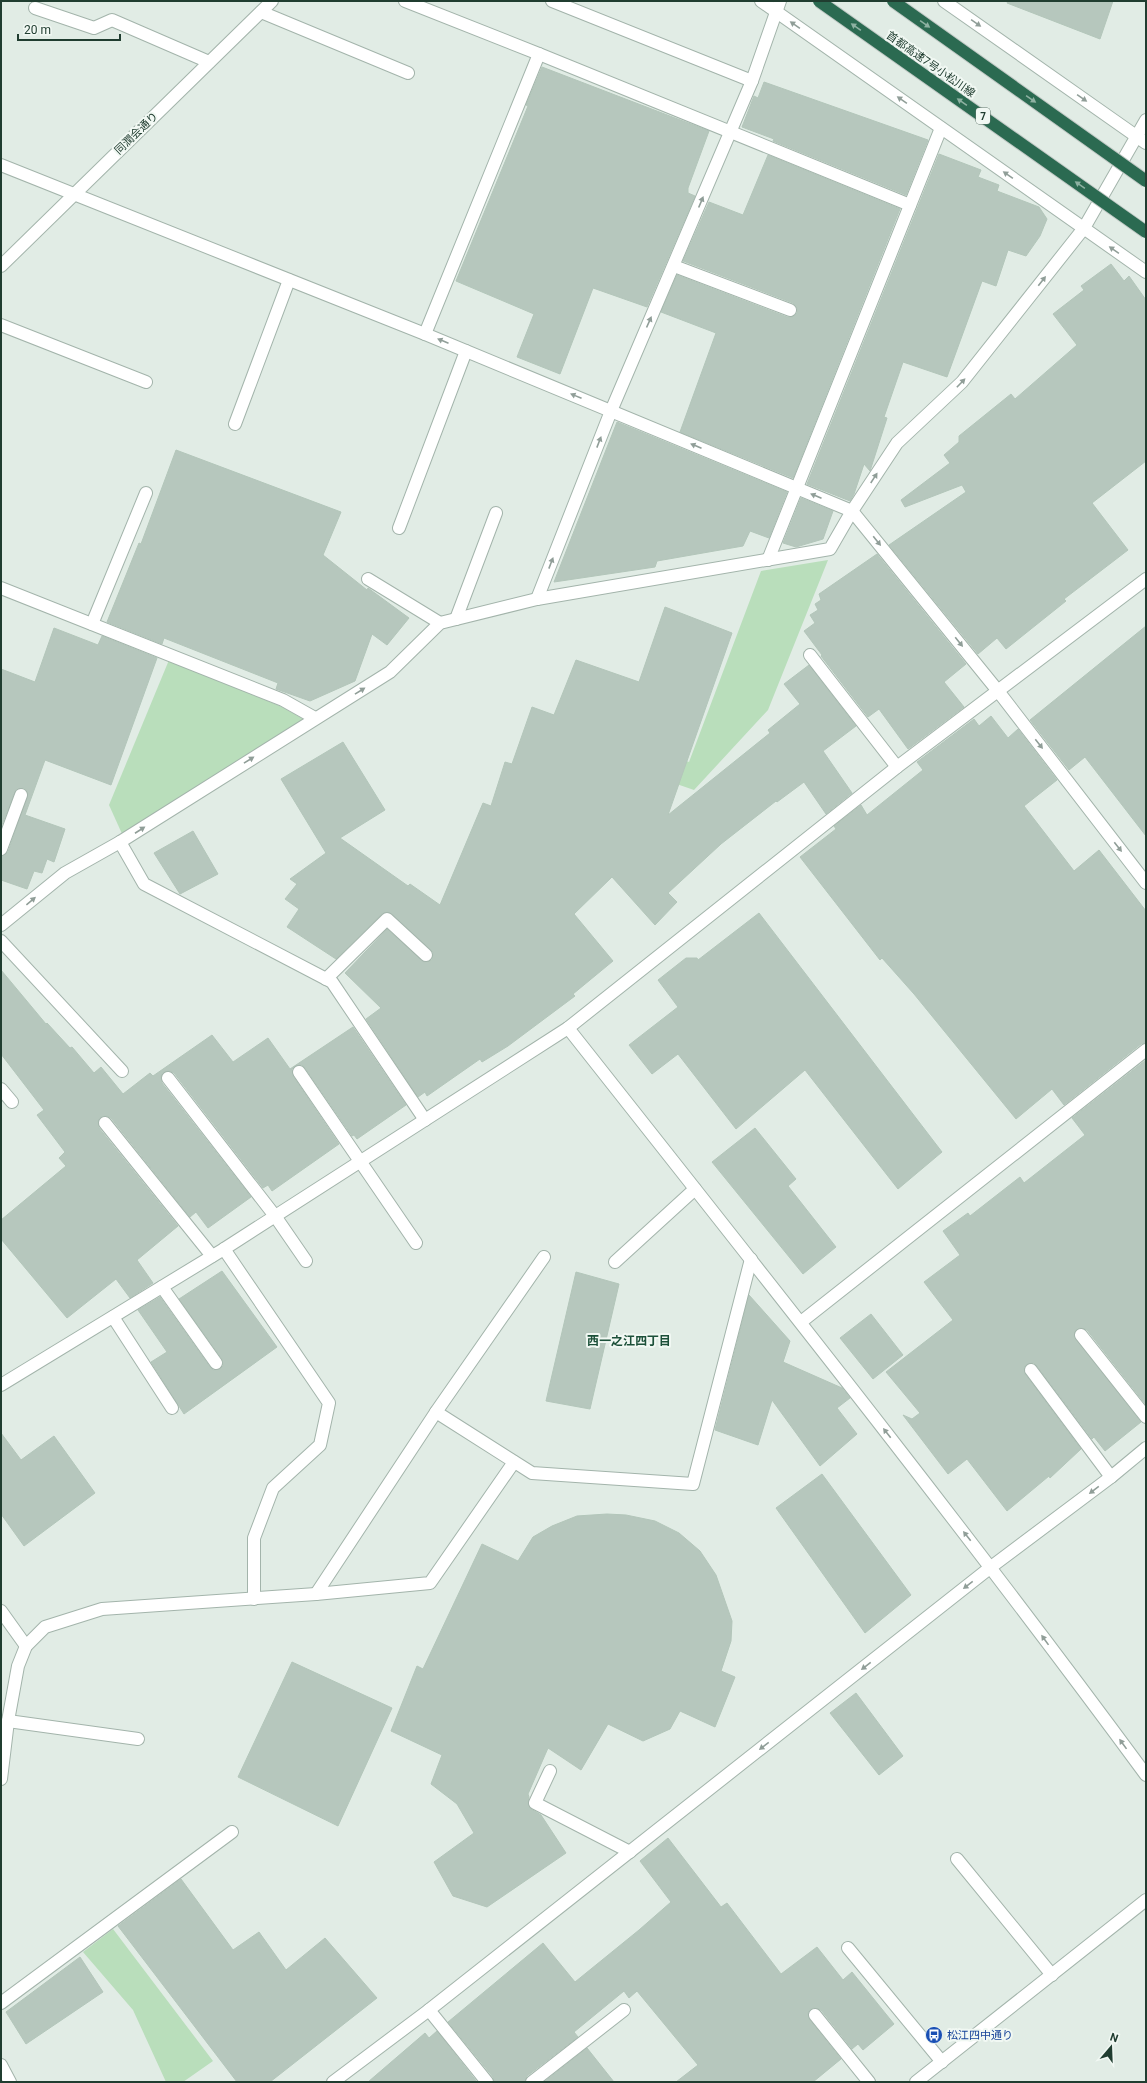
<svg xmlns="http://www.w3.org/2000/svg" width="1147" height="2083" font-family="Roboto,'Noto Sans JP',sans-serif">
	<style>
		.green { fill: #b9debb }
		.building { fill: #b6c7bd; stroke: #b3c6ba }
		.lines { fill: none; stroke-linecap: round; stroke-linejoin: round }
		.minor-casing { stroke: #a3b4ab; stroke-width: 14 }
		.minor { stroke: #fff; stroke-width: 12 }
		.highway-bridge-casing { stroke: #c1c9c5; stroke-width: 14; stroke-linecap: butt }
		.highway-bridge { stroke: #2b6a51; stroke-width: 12 }
		.oneway { fill: #909e98 }
		.oneway2 { fill: #8eb1a2 }
		.labels { text-anchor: middle; stroke-width: 4; stroke-linejoin: round; paint-order: stroke }
		.shield { fill: #f1f8f3; stroke: #5f756a; stroke-width: 1 }
		.shield-label { font-size: 10px; font-weight: bold; fill: #203d30 }
		.street-label { font-size: 11px; fill: #203d30; stroke: #f1f8f3 }
		.transit-label { font-size: 11px; fill: #164399; stroke: #f1f8f3; text-anchor: start }
		.neighbourhood-label { font-size: 12px; font-weight: bold; fill: #1c5039; stroke: #f1f8f3 }
	</style>
	<rect width="100%" height="100%" fill="#e1ece5"/>
	<g class="green">
		<polygon points="828,560 768,710 694,790 639,771 643,746 689,762 761,571"/>
		<polygon points="169,660 282,707 305,720 123,836 109,805"/>
		<polygon points="113,1929 213,2061 183,2082 166,2082 133,2010 83,1952"/>
	</g>
	<g class="building">
		<polygon points="1008,1 1113,1 1100,39 1007,3"/>
		<polygon points="542,67 709,131 688,188 688,193 695,196 647,307 593,288 560,374 517,357 534,314 456,281 528,106 526,105"/>
		<polygon points="764,82 928,140 906,195 773,141 774,139 742,127 754,96 758,98"/>
		<polygon points="939,154 981,170 978,177 999,185 997,191 1039,207 1047,219 1040,236 1026,256 1008,250 996,286 982,281 947,377 903,362 884,417 887,418 870,471 864,464 854,494 850,501 807,484"/>
		<polygon points="768,155 900,209 793,478 680,432 716,333 661,312 677,275 787,317 792,317 797,313 797,308 793,303 683,261 709,202 743,215"/>
		<polygon points="1111,264 1124,281 1129,276 1146,300 1146,461 1092,503 1128,550 1064,599 1066,601 1006,649 997,638 978,654 889,545 966,492 962,485 905,507 901,500 950,463 944,455 959,442 959,436 1011,394 1015,399 1077,345 1053,314 1084,290 1081,286"/>
		<polygon points="617,422 787,492 769,538 750,531 743,546 657,561 655,567 554,582"/>
		<polygon points="176,450 341,512 323,555 367,590 368,588 409,618 387,645 372,634 355,681 310,701 276,689 278,683 164,638 162,644 107,622 139,543 141,544"/>
		<polygon points="801,498 833,511 823,539 796,547 783,543"/>
		<polygon points="877,554 966,664 944,682 964,707 908,749 879,709 868,717 821,656 822,655 804,631 815,623 810,615 818,610 815,604 821,600 819,594"/>
		<polygon points="665,607 732,633 668,815 770,733 768,730 800,704 784,684 809,665 856,726 823,751 852,793 826,814 804,782 777,802 776,801 721,844 668,893 677,902 655,925 612,877 574,914 613,961 573,994 575,996 508,1046 482,1062 480,1059 427,1096 425,1092 418,1097 366,1019 381,1008 345,973 387,929 424,962 432,960 433,952 388,912 382,914 336,959 287,927 299,909 285,899 297,884 290,879 326,853 281,779 343,742 385,810 340,838 408,886 410,884 440,905 483,803 491,806 505,762 512,764 532,707 554,715 576,660 639,682"/>
		<polygon points="1146,626 1146,836 1085,757 1069,770 1030,720"/>
		<polygon points="54,628 98,645 102,636 157,658 111,785 45,760 25,815 65,829 54,862 47,859 42,873 34,871 27,889 1,880 1,856 8,852 28,794 24,788 16,790 1,827 1,669 35,682"/>
		<polygon points="991,716 1008,738 1018,729 1057,780 1024,806 1074,871 1099,850 1146,911 1146,1043 1141,1044 1064,1105 1052,1089 1016,1119 914,994 882,958 880,960 800,857 836,829 834,826 861,805 867,815 923,770 917,762 974,719 979,726"/>
		<polygon points="193,831 218,874 180,894 154,853"/>
		<polygon points="759,913 942,1152 898,1189 805,1070 736,1129 678,1054 652,1074 629,1045 678,1007 658,980 686,958 697,958 698,960"/>
		<polygon points="1,970 46,1024 47,1023 70,1048 72,1047 94,1073 101,1067 123,1094 150,1073 153,1076 212,1035 233,1062 268,1038 290,1069 353,1027 406,1105 357,1139 354,1135 352,1136 305,1068 302,1065 295,1066 292,1069 293,1076 339,1144 272,1191 268,1185 263,1188 174,1073 170,1071 164,1072 161,1076 162,1083 251,1197 208,1228 196,1212 190,1217 111,1118 107,1116 101,1117 98,1121 99,1128 178,1226 137,1260 153,1283 130,1298 116,1279 67,1318 1,1239 1,1220 66,1166 59,1158 65,1152 37,1115 44,1110 1,1054"/>
		<polygon points="1146,1060 1146,1405 1087,1330 1080,1328 1077,1329 1074,1336 1141,1422 1105,1451 1094,1437 1092,1439 1037,1366 1034,1363 1027,1364 1024,1367 1025,1374 1081,1449 1050,1478 1049,1476 1007,1511 967,1459 948,1474 903,1415 912,1419 920,1413 886,1372 953,1320 924,1282 960,1255 943,1231 968,1213 970,1216 1020,1177 1024,1183 1085,1135 1072,1118"/>
		<polygon points="755,1128 796,1179 788,1186 836,1247 803,1274 712,1162"/>
		<polygon points="222,1271 277,1347 184,1414 151,1362 167,1352 138,1310 160,1297 210,1367 213,1370 220,1369 223,1366 222,1359 179,1299"/>
		<polygon points="576,1272 619,1284 590,1409 546,1401"/>
		<polygon points="749,1295 790,1341 783,1362 842,1388 850,1398 837,1408 857,1434 820,1466 772,1400 758,1445 715,1430"/>
		<polygon points="871,1314 903,1355 873,1379 840,1338"/>
		<polygon points="1,1433 21,1460 54,1436 95,1493 24,1546 1,1514"/>
		<polygon points="822,1474 911,1595 865,1633 776,1508"/>
		<polygon points="607,1514 626,1515 655,1521 679,1533 700,1551 716,1575 732,1621 731,1641 721,1671 735,1677 715,1727 680,1711 670,1729 643,1741 608,1724 581,1770 548,1748 528,1794 529,1797 528,1804 531,1809 541,1815 566,1853 487,1907 453,1896 434,1862 474,1833 457,1804 431,1784 442,1755 391,1731 417,1666 423,1669 482,1544 518,1561 533,1537 552,1526 577,1516"/>
		<polygon points="292,1662 392,1708 338,1826 238,1777"/>
		<polygon points="856,1693 903,1756 879,1775 830,1713"/>
		<polygon points="668,1838 721,1907 727,1903 781,1974 817,1947 843,1980 852,1972 894,2024 863,2050 858,2044 852,2049 821,2010 813,2008 808,2012 809,2019 841,2059 813,2082 676,2082 698,2065 637,1991 629,1998 624,1991 574,2032 578,2037 527,2076 525,2082 494,2082 493,2077 448,2022 543,1943 575,1982 639,1930 671,1902 640,1861"/>
		<polygon points="181,1879 233,1950 259,1932 286,1970 325,1938 377,1998 270,2082 237,2082 118,1926"/>
		<polygon points="80,1957 103,1992 26,2044 6,2012"/>
		<polygon points="437,2031 477,2082 368,2082 425,2033 429,2038"/>
		<polygon points="587,2048 614,2082 544,2082"/>
	</g>
	<g class="lines">
		<g class="minor-casing">
			<g id="minor">
				<polyline points="405,1 539,54 910,205"/>
				<polyline points="552,1 752,81"/>
				<polyline points="761,1 1146,272"/>
				<polyline points="944,1 1146,143"/>
				<polyline points="35,8 94,28 112,20 209,62"/>
				<polyline points="261,12 408,73"/>
				<polyline points="1,165 425,334 852,511 998,691 1146,883"/>
				<polyline points="1,266 272,1"/>
				<polyline points="674,266 790,310"/>
				<polyline points="1,325 146,382"/>
				<polyline points="425,334 539,54"/>
				<polyline points="235,424 289,280"/>
				<polyline points="399,528 466,351"/>
				<polyline points="768,560 941,128"/>
				<polyline points="368,579 440,623"/>
				<polyline points="1,588 283,700 315,718"/>
				<polyline points="537,599 611,411 752,81 780,1"/>
				<polyline points="456,619 496,513"/>
				<polyline points="92,624 146,493"/>
				<polyline points="810,655 897,767"/>
				<polyline points="120,842 144,884 332,982 425,1120"/>
				<polyline points="1,849 21,795"/>
				<polyline points="1,925 65,873 120,842 390,672 440,623 537,599 830,549 852,511 897,443 962,382 1084,228 1146,120"/>
				<polyline points="1,941 122,1071"/>
				<polyline points="326,979 387,919 426,955"/>
				<path d="M568,1028C763,1275 959,1521 1146,1775"/>
				<polyline points="299,1072 416,1243"/>
				<polyline points="168,1078 275,1216 306,1261"/>
				<polyline points="1,1089 12,1102"/>
				<polyline points="105,1123 212,1256"/>
				<polyline points="224,1249 329,1403 320,1445 273,1488 254,1538 254,1599"/>
				<polyline points="615,1262 695,1189"/>
				<polyline points="162,1287 216,1363"/>
				<polyline points="113,1317 172,1408"/>
				<polyline points="801,1322 1146,1050"/>
				<polyline points="1081,1335 1146,1417"/>
				<polyline points="1031,1370 1111,1477"/>
				<polyline points="1,1385 224,1249 568,1028 897,767 1146,579"/>
				<polyline points="436,1412 532,1473 693,1484 751,1259"/>
				<polyline points="316,1594 436,1412 544,1257"/>
				<polyline points="1,1611 26,1646"/>
				<polyline points="8,1721 138,1739"/>
				<polyline points="550,1771 535,1803 630,1852"/>
				<polyline points="1,1779 8,1721 18,1666 26,1646 45,1627 102,1609 316,1594 430,1583 514,1462"/>
				<polyline points="957,1859 1052,1975"/>
				<polyline points="848,1948 942,2062"/>
				<polyline points="1,2003 232,1832"/>
				<polyline points="429,2010 487,2082"/>
				<polyline points="815,2015 869,2082"/>
				<polyline points="1,2065 10,2082"/>
				<polyline points="333,2082 429,2010 991,1567 1111,1477 1146,1448"/>
				<polyline points="532,2082 624,2010"/>
				<polyline points="916,2082 1146,1900"/>
			</g>
		</g>
		<use href="#minor" class="minor"/>
		<g class="highway-bridge-casing">
			<g id="highway-bridge">
				<polyline points="819,1 1146,232"/>
				<polyline points="893,1 1146,181"/>
			</g>
		</g>
		<use href="#highway-bridge" class="highway-bridge"/>
	</g>
	<defs><path id="oneway-solid" d="M-6-.8H1V-3.2L6.5 0L1 3.2V.8H-6Z"/></defs>
	<g class="oneway">
		<use href="#oneway-solid" transform="translate(976 23) rotate(35)"/>
		<use href="#oneway-solid" transform="translate(795 25) rotate(-145)"/>
		<use href="#oneway-solid" transform="translate(1082 98) rotate(35)"/>
		<use href="#oneway-solid" transform="translate(902 100) rotate(-145)"/>
		<use href="#oneway-solid" transform="translate(1008 175) rotate(-145)"/>
		<use href="#oneway-solid" transform="translate(701 202) rotate(-67)"/>
		<use href="#oneway-solid" transform="translate(1114 250) rotate(-145)"/>
		<use href="#oneway-solid" transform="translate(1042 281) rotate(-52)"/>
		<use href="#oneway-solid" transform="translate(649 322) rotate(-66)"/>
		<use href="#oneway-solid" transform="translate(443 341) rotate(-157)"/>
		<use href="#oneway-solid" transform="translate(961 383) rotate(-46)"/>
		<use href="#oneway-solid" transform="translate(576 396) rotate(-158)"/>
		<use href="#oneway-solid" transform="translate(599 442) rotate(-69)"/>
		<use href="#oneway-solid" transform="translate(696 446) rotate(-157)"/>
		<use href="#oneway-solid" transform="translate(874 478) rotate(-57)"/>
		<use href="#oneway-solid" transform="translate(816 496) rotate(-157)"/>
		<use href="#oneway-solid" transform="translate(877 541) rotate(51)"/>
		<use href="#oneway-solid" transform="translate(551 563) rotate(-69)"/>
		<use href="#oneway-solid" transform="translate(959 642) rotate(51)"/>
		<use href="#oneway-solid" transform="translate(360 691) rotate(-32)"/>
		<use href="#oneway-solid" transform="translate(1039 744) rotate(52)"/>
		<use href="#oneway-solid" transform="translate(249 760) rotate(-32)"/>
		<use href="#oneway-solid" transform="translate(140 830) rotate(-33)"/>
		<use href="#oneway-solid" transform="translate(1118 847) rotate(52)"/>
		<use href="#oneway-solid" transform="translate(31 901) rotate(-40)"/>
		<use href="#oneway-solid" transform="translate(887 1433) rotate(-128)"/>
		<use href="#oneway-solid" transform="translate(1094 1490) rotate(143)"/>
		<use href="#oneway-solid" transform="translate(967 1536) rotate(-128)"/>
		<use href="#oneway-solid" transform="translate(968 1585) rotate(142)"/>
		<use href="#oneway-solid" transform="translate(1045 1640) rotate(-126)"/>
		<use href="#oneway-solid" transform="translate(866 1666) rotate(142)"/>
		<use href="#oneway-solid" transform="translate(1123 1744) rotate(-126)"/>
		<use href="#oneway-solid" transform="translate(764 1746) rotate(142)"/>
	</g>
	<g class="oneway2">
		<use href="#oneway-solid" transform="translate(925 24) rotate(35)"/>
		<use href="#oneway-solid" transform="translate(856 27) rotate(-145)"/>
		<use href="#oneway-solid" transform="translate(1031 99) rotate(35)"/>
		<use href="#oneway-solid" transform="translate(962 102) rotate(-145)"/>
		<use href="#oneway-solid" transform="translate(1080 185) rotate(-145)"/>
	</g>
	<defs>
		<g id="bus-disc" transform="scale(0.9)"><circle r="9.5" fill="#1a4fb4" stroke="#f1f8f3"/><path d="M-5-6H5V4H4V6H2V4H-2V6H-4V4H-5ZM-3.5-4V0h7V-4ZM-3.5 1.2v1.5H-2V1.2ZM2 1.2v1.5H3.5V1.2Z" fill="#fff"/></g>
	</defs>
	<g fill-rule="evenodd">
		<use href="#bus-disc" x="934" y="2035"/>
	</g>
	<g class="labels">
		<rect class="shield" x="976" y="108" width="14" height="16" rx="3"/>
		<g class="shield-label">
			<text x="983" y="120">7</text>
		</g>
		<g class="street-label">
			<text transform="translate(931 64) rotate(35)" y="4">首都高速7号小松川線</text>
			<text transform="translate(136 133) rotate(-44)" y="4">同潤会通り</text>
		</g>
		<g class="transit-label">
			<text x="947" y="2039">松江四中通り</text>
		</g>
		<g class="neighbourhood-label">
			<text x="629" y="1345">西一之江四丁目</text>
		</g>
	</g>
	<rect width="1147" height="2083" fill="none" stroke="#203d30" stroke-width="4"/>
	<g transform="translate(1111 2047) rotate(19)" stroke="#f1f8f3" stroke-width="3" paint-order="stroke">
	<path d="M0-3L7 15L0 10L-7 15Z" fill="#203d30"/>
	<text y="-6" font-size="11" font-weight="bold" text-anchor="middle" fill="#203d30">N</text>
	</g>
	<path d="M18 34v6h102v-6" fill="none" stroke="#203d30" stroke-width="2"/>
	<text x="24" y="34" font-size="12" fill="#203d30" stroke="#f1f8f3" stroke-width="3" paint-order="stroke">20 m</text>
</svg>
